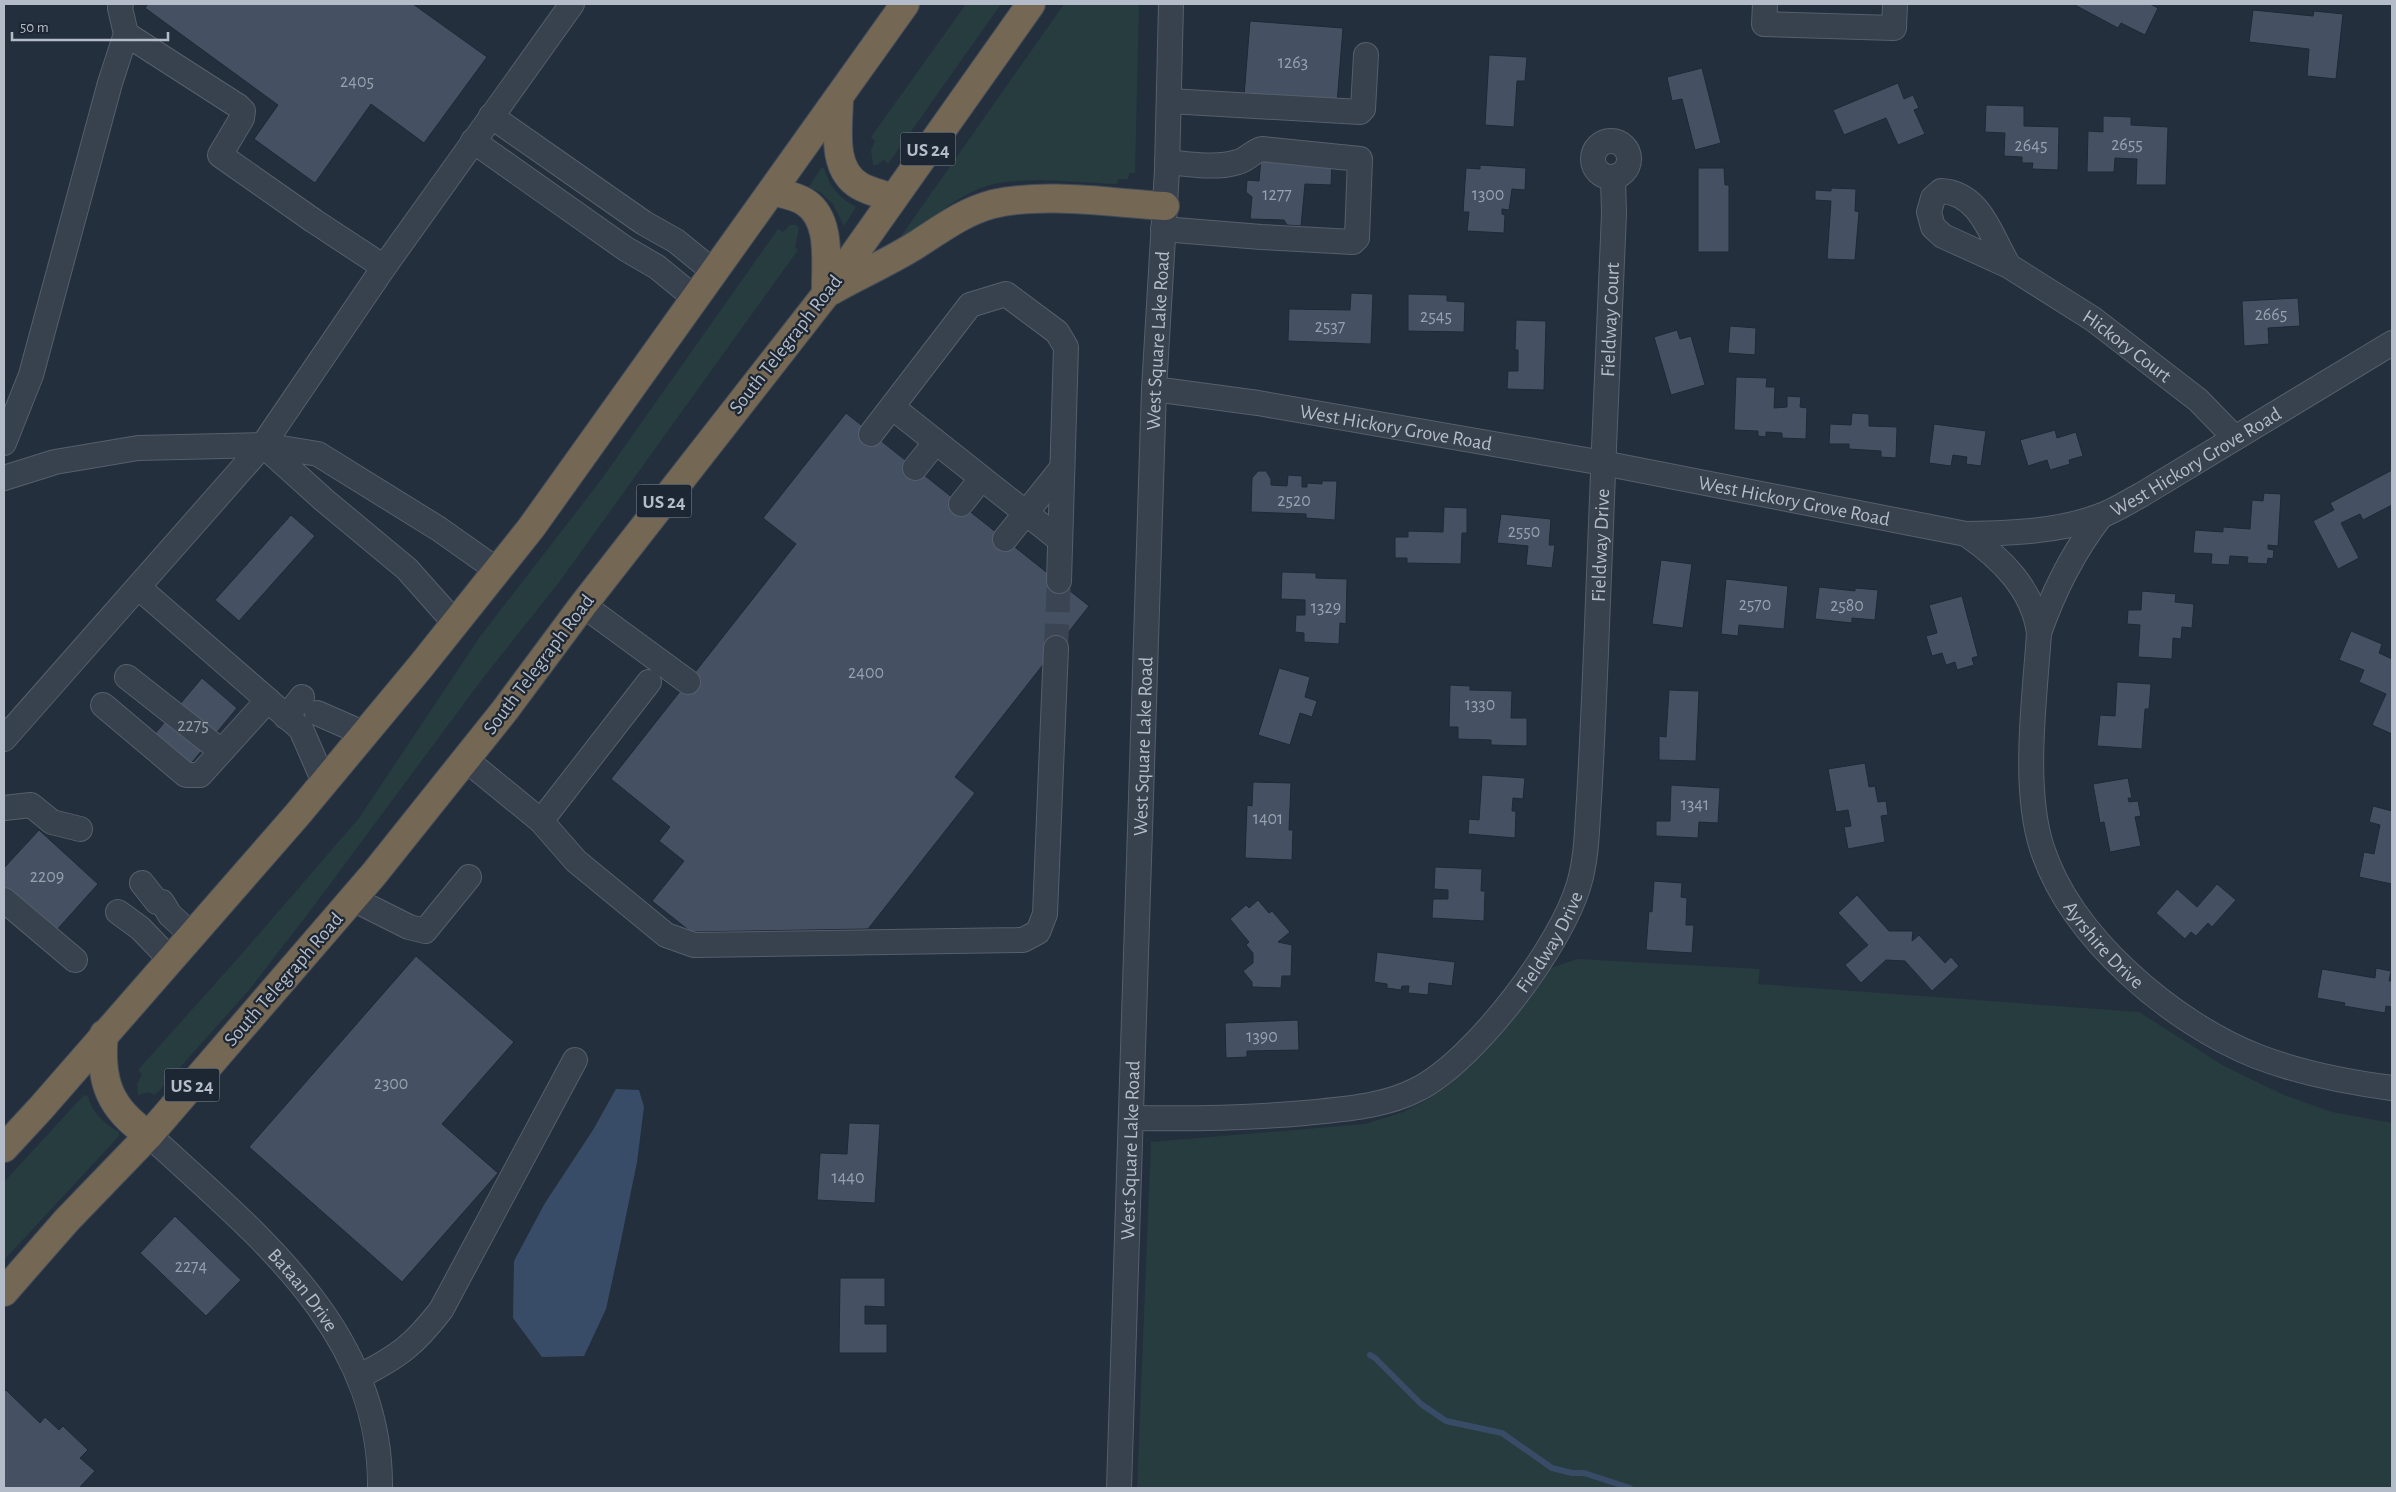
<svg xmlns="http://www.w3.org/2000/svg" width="2396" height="1492" font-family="'Alegreya Sans',sans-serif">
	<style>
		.green { fill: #263c3f }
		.water { fill: #394c67 }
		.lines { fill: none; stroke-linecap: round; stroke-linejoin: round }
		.stream { stroke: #394c67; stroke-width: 6 }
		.building { fill: #455162; stroke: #1f2835 }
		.minor-tunnel { stroke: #3a4453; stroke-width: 24; stroke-dasharray: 24 12; stroke-linecap: butt }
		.minor-casing { stroke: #565f6c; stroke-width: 26 }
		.highway-casing { stroke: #434c59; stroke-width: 30 }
		.minor { stroke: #38414e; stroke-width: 24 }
		.highway { stroke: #746855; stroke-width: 28 }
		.labels { text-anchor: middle; stroke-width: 4.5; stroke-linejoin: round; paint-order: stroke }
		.number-label { font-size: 18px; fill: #98a1af }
		.shield { fill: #1d2633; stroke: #878f9c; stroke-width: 1 }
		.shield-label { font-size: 19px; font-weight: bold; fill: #b4bcc9 }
		.street-label { font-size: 20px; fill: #b4bcc9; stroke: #1d2633 }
	</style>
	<rect width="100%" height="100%" fill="#242f3e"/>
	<g class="green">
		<polygon points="966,4 1001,4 888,164 884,160 877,165 873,165 871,150 875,141 871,137"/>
		<path d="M1064,4H1139L1135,173H1129L1128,179H1118L1117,184C1081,183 1021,175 987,186C953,197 926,223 900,247L895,245Z"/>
		<path d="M821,168H824C830,187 838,197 856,207L844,226L833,204L820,192L809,187Z"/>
		<polygon points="790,225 796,225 799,228 795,247 798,250 560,581 483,678 310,911 249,990 159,1091 154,1095 149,1092 138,1095 137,1084 142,1074 138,1070 239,957 359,818 479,638 601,480 778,229 783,232"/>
		<polygon points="1577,959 1760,969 1758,984 2139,1012 2224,1066 2284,1095 2332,1112 2392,1123 2392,1488 1137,1488 1151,1142 1365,1124 1403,1112 1426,1100 1449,1085 1548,969"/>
		<path d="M84,1095L88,1096C92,1114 105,1124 119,1132V1136L4,1260V1182Z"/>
	</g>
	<polygon class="water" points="616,1089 639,1090 644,1107 637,1162 620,1245 606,1309 584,1356 542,1357 513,1318 514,1261 545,1203 593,1130"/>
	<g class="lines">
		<polyline class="stream" points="1370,1355 1375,1358 1421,1404 1446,1421 1502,1433 1552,1468 1572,1473 1584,1473 1630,1488"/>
	</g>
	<g class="building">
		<polygon points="148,4 413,4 487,57 424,143 371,104 315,183 254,139 278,105 145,8"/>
		<polygon points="2073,4 2150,4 2158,8 2145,35 2121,23 2118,28"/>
		<polygon points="2253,10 2313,16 2314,11 2343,14 2336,79 2307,76 2309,49 2249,42"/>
		<polygon points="1250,21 1343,28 1337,103 1244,96"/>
		<polygon points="1489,55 1527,57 1525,81 1517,81 1514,127 1485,125"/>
		<polygon points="1702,68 1721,143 1695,150 1682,99 1672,101 1667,77"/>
		<polygon points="1898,83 1904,99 1913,95 1919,108 1914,110 1925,134 1898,145 1886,118 1844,135 1833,110"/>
		<polygon points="1986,105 2024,106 2024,126 2059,127 2058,170 2032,169 2033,163 2022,163 2022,157 2004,156 2005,133 1985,132"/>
		<polygon points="2103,116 2131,117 2131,125 2168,127 2166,185 2136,185 2137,159 2115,158 2114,172 2087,172 2088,131 2103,132"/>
		<polygon points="1261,158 1332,162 1331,185 1305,184 1301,226 1287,225 1284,220 1250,219 1252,197 1246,192 1247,180 1259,181"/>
		<polygon points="1480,165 1526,168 1525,190 1512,189 1509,210 1502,209 1502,214 1505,215 1504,233 1467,231 1469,212 1463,212 1466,168 1480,169"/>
		<polygon points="1698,168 1724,168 1725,185 1729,185 1729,252 1698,252"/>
		<polygon points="1831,188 1856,189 1855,211 1859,212 1855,260 1827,259 1831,201 1815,200 1815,190 1831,191"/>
		<polygon points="1351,293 1373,294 1371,344 1288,341 1289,309 1350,310"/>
		<polygon points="1408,294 1447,295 1447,301 1465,302 1464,332 1408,331"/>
		<polygon points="2298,298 2300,326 2268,328 2269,344 2244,346 2242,301"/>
		<polygon points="1516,320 1546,321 1544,390 1507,389 1508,371 1518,371 1518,350 1515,350"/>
		<polygon points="1730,326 1756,328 1755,355 1728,353"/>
		<polygon points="1677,330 1680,339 1691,336 1705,385 1671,395 1654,337"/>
		<polygon points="1736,377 1767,378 1766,387 1775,387 1774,408 1787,407 1787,396 1801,397 1800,407 1807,408 1806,439 1782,438 1782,433 1766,432 1766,437 1758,436 1758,431 1734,430"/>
		<polygon points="846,413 1089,606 955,777 975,793 868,929 691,932 652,901 684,861 659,841 670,827 611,779 796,544 763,518"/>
		<polygon points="1852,413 1869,414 1869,426 1897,427 1896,458 1881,457 1881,451 1849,449 1849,444 1829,444 1830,424 1851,425"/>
		<polygon points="1934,424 1986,431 1981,466 1966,464 1967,457 1953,455 1951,466 1929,463"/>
		<polygon points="2055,430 2057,438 2076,432 2083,456 2069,460 2070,464 2050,470 2047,460 2028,466 2020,440"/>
		<polygon points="2392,470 2392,505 2363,520 2360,514 2341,523 2359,558 2338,569 2313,521 2334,510 2330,503"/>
		<polygon points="1258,471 1266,471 1271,479 1271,485 1287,486 1288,475 1302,476 1302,487 1307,487 1307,483 1322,484 1322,481 1337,481 1335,520 1306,518 1306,514 1251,512 1252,478"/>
		<polygon points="2264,493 2281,494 2278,546 2268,545 2268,549 2274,550 2273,559 2268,558 2267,564 2247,563 2248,557 2230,556 2229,565 2211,564 2212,554 2193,553 2195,530 2223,532 2223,527 2250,529 2252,500 2263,501"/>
		<polygon points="1444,507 1467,508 1467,533 1462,533 1461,564 1407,563 1407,558 1395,558 1395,537 1408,537 1408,531 1443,532"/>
		<polygon points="1501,514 1551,519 1549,545 1555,545 1552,568 1526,565 1528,546 1497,543"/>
		<polygon points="291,515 315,536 239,621 215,600"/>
		<polygon points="1661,560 1692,564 1683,628 1652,624"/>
		<polygon points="1282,572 1316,573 1316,578 1347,579 1346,624 1340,623 1339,644 1304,642 1304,633 1295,632 1296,615 1305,615 1305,600 1281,599"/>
		<polygon points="1726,579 1788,586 1784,629 1739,625 1738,636 1721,634"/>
		<polygon points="1819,587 1855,591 1855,588 1878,590 1875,620 1852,618 1852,623 1815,619"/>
		<polygon points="2142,591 2176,594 2175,602 2194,604 2192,628 2182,627 2181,639 2173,638 2172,659 2138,657 2140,625 2127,624 2128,610 2141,610"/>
		<polygon points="1962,596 1978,656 1972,658 1974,665 1957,670 1955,662 1946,665 1942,653 1932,656 1926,636 1937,633 1929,605"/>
		<polygon points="2351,631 2382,644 2379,653 2392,659 2392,734 2372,725 2386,694 2359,682 2364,670 2339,660"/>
		<polygon points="1279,668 1310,677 1305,697 1317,701 1312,717 1300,713 1290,745 1258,735"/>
		<polygon points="202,678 237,708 189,766 153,736"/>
		<polygon points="2117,682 2151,684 2149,709 2145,709 2142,749 2097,746 2100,715 2115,716"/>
		<polygon points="1450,685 1470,686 1470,690 1512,691 1511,718 1527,718 1527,746 1491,745 1491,740 1458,739 1458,727 1449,727"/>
		<polygon points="1669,690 1699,691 1696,761 1659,760 1659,736 1666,737"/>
		<polygon points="1865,763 1869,787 1875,786 1878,802 1886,801 1888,815 1881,816 1885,842 1848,849 1844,827 1851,826 1848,810 1836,812 1828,769"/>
		<polygon points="1482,775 1525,778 1523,799 1513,798 1512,811 1516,811 1515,838 1468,834 1469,819 1479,820"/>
		<polygon points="2128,778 2132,798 2128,798 2129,802 2138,801 2141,816 2135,817 2141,846 2110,852 2104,822 2100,823 2093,784"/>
		<polygon points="1253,782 1291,783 1289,830 1293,830 1292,860 1245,858 1247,805 1252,806"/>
		<polygon points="1671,785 1720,788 1718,823 1699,822 1698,838 1656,836 1656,821 1670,821"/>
		<polygon points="2373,806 2392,811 2392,884 2359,877 2364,852 2374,854 2380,825 2369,822"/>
		<polygon points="39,830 98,884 54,933 4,887 4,868"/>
		<polygon points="1435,867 1482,869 1481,891 1485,891 1484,921 1432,918 1433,899 1448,899 1448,890 1434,889"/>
		<polygon points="1654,881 1682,883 1681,897 1687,898 1686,925 1694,925 1692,953 1646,950 1649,911 1652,912"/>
		<polygon points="2217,884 2236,900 2212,927 2208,923 2196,936 2191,932 2185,939 2156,913 2177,889 2197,907"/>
		<polygon points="1857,895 1889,931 1913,931 1912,941 1919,935 1945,963 1951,957 1959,966 1932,991 1905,961 1886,960 1861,983 1845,965 1868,945 1838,913"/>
		<polygon points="1258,900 1269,913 1272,911 1290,932 1278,942 1292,945 1291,976 1282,976 1281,988 1252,987 1252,982 1243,971 1253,963 1253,953 1246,945 1249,942 1230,919 1246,905 1249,908"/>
		<polygon points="1377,952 1455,962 1452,986 1429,983 1428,995 1408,993 1409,986 1402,986 1401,990 1387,988 1387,984 1374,982"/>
		<polygon points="416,956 514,1042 442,1124 498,1173 402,1282 249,1147"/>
		<polygon points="2376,968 2391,971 2389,981 2392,981 2392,1007 2386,1006 2385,1013 2344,1006 2345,1003 2317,998 2322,969 2375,978"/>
		<polygon points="1298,1020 1299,1050 1247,1051 1247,1057 1226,1058 1225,1023"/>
		<polygon points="849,1123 880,1124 875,1203 817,1200 820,1153 847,1154"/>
		<polygon points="175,1216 241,1280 206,1316 140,1253"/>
		<polygon points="840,1278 885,1278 885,1307 865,1306 865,1324 887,1324 887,1353 839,1353"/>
		<polygon points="6,1390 40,1423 45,1417 59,1430 63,1426 88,1450 80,1458 95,1471 79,1488 4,1488 4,1392"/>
	</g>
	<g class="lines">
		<polyline class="minor-tunnel" points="1056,648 1059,581"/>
		<g class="minor-casing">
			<g id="minor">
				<polyline points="1765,4 1764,24 1894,28 1895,4"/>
				<polyline points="126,34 238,106 243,111 242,118 220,155 314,221 384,267"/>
				<polyline points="1169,101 1360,112 1363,109 1366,55"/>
				<polyline points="491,116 644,223 676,241 714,272"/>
				<polyline points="473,141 626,249 657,267 696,299"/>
				<circle cx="1611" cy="159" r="18"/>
				<path d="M1163,229L1261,237L1353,242L1357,238L1360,159L1262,149C1252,152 1246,160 1238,162C1216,169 1190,164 1167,162"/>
				<path id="s1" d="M2009,266C1991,237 1981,193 1941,191L1933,198L1929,212L1933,227L1943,236L2009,266L2093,319L2198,400L2235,438"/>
				<path id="s2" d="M1154,389L1258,403L1603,463L1966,534C2010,533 2058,532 2100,516C2114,511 2128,502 2141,495L2392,343"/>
				<polyline points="892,407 1060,540"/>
				<polyline points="871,434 970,305 1006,294 1057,332 1066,347 1059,581"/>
				<polyline points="4,443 31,375 110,83 126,34 120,8 121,4"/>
				<polyline points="915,468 935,443"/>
				<polyline points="4,478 55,462 138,448 263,445"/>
				<polyline points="961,504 981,479"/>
				<path id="s3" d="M1966,534C2001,558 2033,589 2039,633C2035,696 2022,787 2042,848C2071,937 2171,1022 2256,1056C2300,1073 2346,1082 2392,1088"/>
				<polyline points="1005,539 1062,468"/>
				<polyline points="138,587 301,729 324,782"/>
				<polyline points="583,605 688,682"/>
				<polyline points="455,623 407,569 324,500 263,445 318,454 439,529 497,570"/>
				<path d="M2039,633C2054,590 2073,552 2101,516"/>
				<polyline points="127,677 221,751"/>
				<polyline points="103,705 186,775 200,775 268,700"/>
				<polyline points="317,713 365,734"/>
				<polyline points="286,717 302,697"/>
				<polyline points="4,739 263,445 384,267 572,4"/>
				<polyline points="465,759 541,821 576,861 666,935 694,945 1023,940 1038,932 1045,914 1056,648"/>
				<polyline points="4,808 31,805 52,822 80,829"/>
				<polyline points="541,821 649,682"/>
				<polyline points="142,883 157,902 162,902 170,915 192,935"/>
				<polyline points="353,899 409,927 425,931 469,877"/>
				<polyline points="4,900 75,960"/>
				<polyline points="118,912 140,928 170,959"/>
				<path id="s4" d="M1132,1118C1190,1119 1247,1118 1305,1113C1343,1109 1384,1107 1418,1089C1476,1059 1561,946 1579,884C1587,857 1587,827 1589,799C1592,749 1594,700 1596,651C1601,505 1608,360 1614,214L1613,177"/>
				<path id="s5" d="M149,1135C255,1233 382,1330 380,1488"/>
				<path d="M360,1376C399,1356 414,1345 441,1310L575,1060"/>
				<path id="s6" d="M1119,1488L1154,389L1167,170L1171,4"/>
			</g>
		</g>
		<g class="highway-casing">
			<g id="highway">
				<path d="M839,97C839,126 830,169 860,186C870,192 883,194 893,198"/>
				<path d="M772,191C783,194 796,196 805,202C833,220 825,265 826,294"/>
				<path d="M831,291C859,275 889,262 916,245C941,229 963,212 993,204C1046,192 1111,203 1165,206"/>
				<path d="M104,1034C99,1080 109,1109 149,1135"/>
				<polyline points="4,1148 41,1108 297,815 421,666 531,528 905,4"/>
				<polyline points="4,1292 67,1220 149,1135 374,874 505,710 583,605 826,294 1031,4"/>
			</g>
		</g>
		<use href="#minor" class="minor"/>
		<use href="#highway" class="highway"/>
	</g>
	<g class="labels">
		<g class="number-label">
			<text x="1293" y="68">1263</text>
			<text x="357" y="87">2405</text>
			<text x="2127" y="150">2655</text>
			<text x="2031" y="151">2645</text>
			<text x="1277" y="200">1277</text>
			<text x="1488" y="200">1300</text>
			<text x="2271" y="320">2665</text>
			<text x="1436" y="322">2545</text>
			<text x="1330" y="332">2537</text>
			<text x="1294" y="506">2520</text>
			<text x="1524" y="537">2550</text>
			<text x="1755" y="610">2570</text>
			<text x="1847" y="611">2580</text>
			<text x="1326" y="613">1329</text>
			<text x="866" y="678">2400</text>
			<text x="1480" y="710">1330</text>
			<text x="193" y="731">2275</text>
			<text x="1695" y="810">1341</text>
			<text x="1268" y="824">1401</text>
			<text x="47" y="882">2209</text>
			<text x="1262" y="1042">1390</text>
			<text x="391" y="1089">2300</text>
			<text x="848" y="1183">1440</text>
			<text x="191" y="1272">2274</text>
		</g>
		<g class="shield">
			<rect x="900.5" y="132.5" width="55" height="33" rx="4"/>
			<rect x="636.5" y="484.5" width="55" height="33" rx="4"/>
			<rect x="164.5" y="1068.5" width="55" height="33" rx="4"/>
		</g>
		<g class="shield-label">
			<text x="928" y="156">US 24</text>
			<text x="664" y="508">US 24</text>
			<text x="192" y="1092">US 24</text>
		</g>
		<g class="street-label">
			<text dy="7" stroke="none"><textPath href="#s4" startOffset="1120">Fieldway Court</textPath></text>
			<text dy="7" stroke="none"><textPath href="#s6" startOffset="1148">West Square Lake Road</textPath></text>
			<text transform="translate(785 344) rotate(-52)" y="7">South Telegraph Road</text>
			<text dy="7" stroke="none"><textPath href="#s1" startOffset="376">Hickory Court</textPath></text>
			<text dy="7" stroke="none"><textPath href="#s2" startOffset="245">West Hickory Grove Road</textPath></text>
			<text dy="7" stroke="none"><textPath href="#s2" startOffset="1071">West Hickory Grove Road</textPath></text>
			<text dy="7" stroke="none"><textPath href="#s2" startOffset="650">West Hickory Grove Road</textPath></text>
			<text dy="7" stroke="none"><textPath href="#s4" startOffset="894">Fieldway Drive</textPath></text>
			<text transform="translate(538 664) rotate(-53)" y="7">South Telegraph Road</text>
			<text dy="7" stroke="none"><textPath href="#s6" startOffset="742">West Square Lake Road</textPath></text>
			<text dy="7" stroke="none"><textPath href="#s4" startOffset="489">Fieldway Drive</textPath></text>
			<text dy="7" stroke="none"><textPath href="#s3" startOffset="459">Ayrshire Drive</textPath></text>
			<text transform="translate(283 979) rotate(-49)" y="7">South Telegraph Road</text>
			<text dy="7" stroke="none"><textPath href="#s6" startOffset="338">West Square Lake Road</textPath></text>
			<text dy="7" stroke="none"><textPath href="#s5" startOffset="219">Bataan Drive</textPath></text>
		</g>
	</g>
	<rect width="2396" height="1492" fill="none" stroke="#b4bcc9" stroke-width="10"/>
	<path d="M12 32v8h156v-8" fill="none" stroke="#b4bcc9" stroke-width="2.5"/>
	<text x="20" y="32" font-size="15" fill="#b4bcc9" stroke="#1d2633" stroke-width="4" paint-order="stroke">50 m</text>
</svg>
